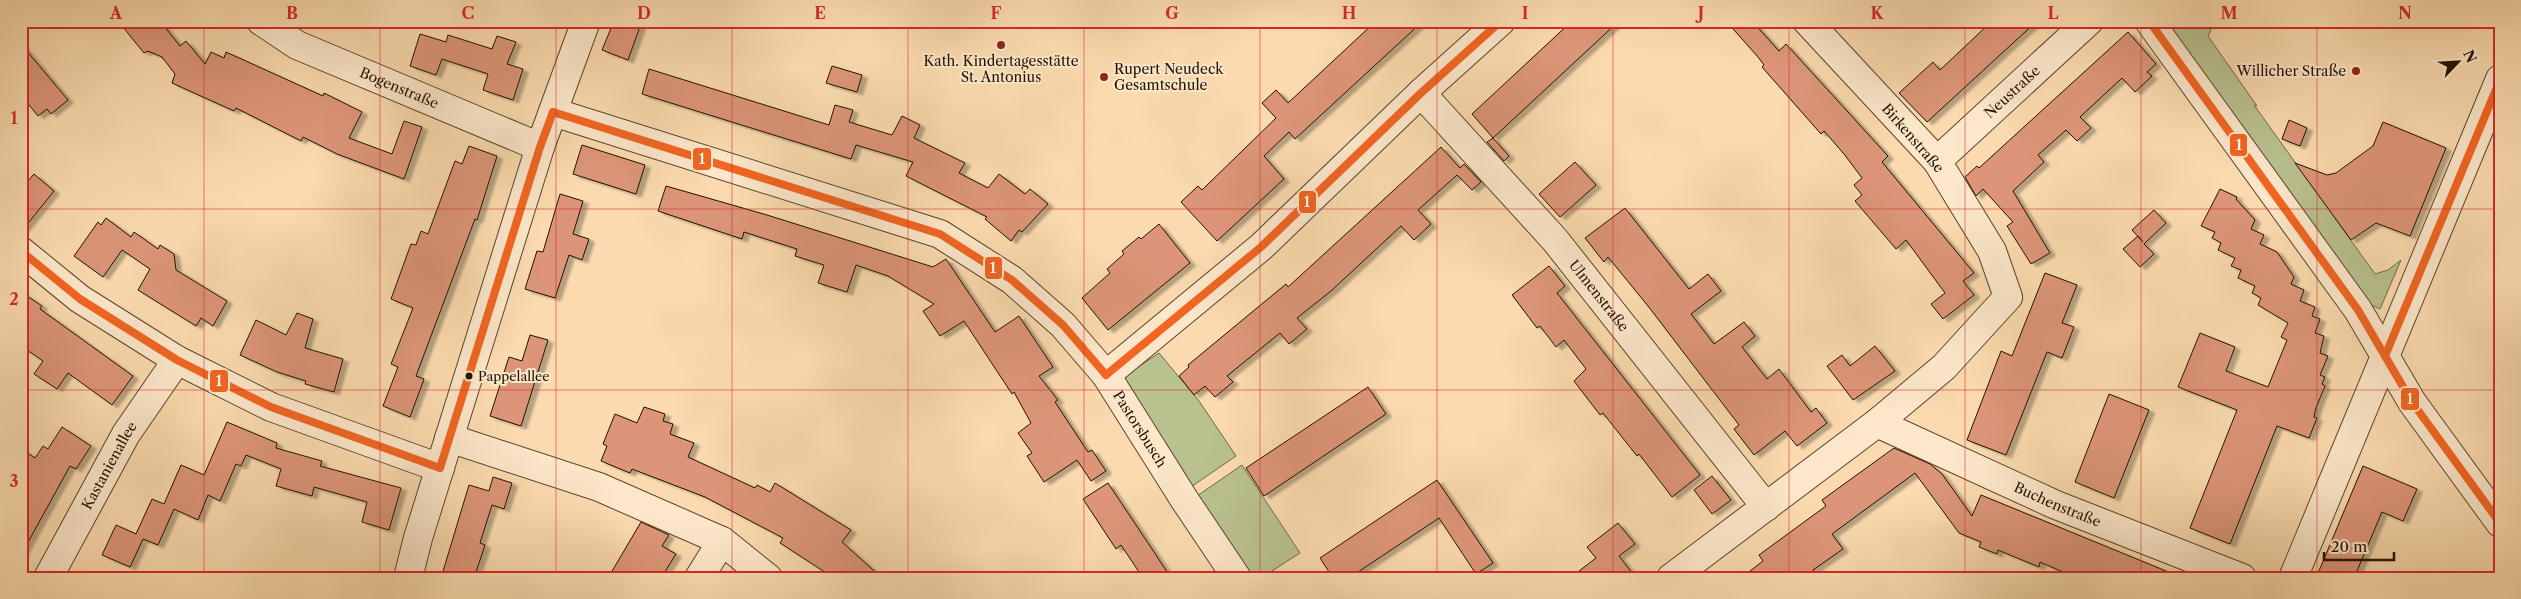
<svg xmlns="http://www.w3.org/2000/svg" width="2521" height="599" font-family="'Libre Caslon Text',serif">
	<style>
		.green { fill: #b9c18f; stroke: #6e6a48 }
		.building { fill: #dc9578; stroke: #221200; filter: url(#shadow) }
		.lines { fill: none; stroke-linecap: round; stroke-linejoin: round }
		.street-casing { stroke: #58442c; stroke-width: 30 }
		.street { stroke: #fce7ca; stroke-width: 28 }
		.bus-1-casing { stroke: #fce7ca; stroke-width: 11 }
		.bus-1 { stroke: #f26522; stroke-width: 8 }
		.grid { fill: none; stroke: #d62828; stroke-width: 1; stroke-opacity: 0.55 }
		.poi-dot { fill: #8f2418; stroke: #fce7ca; stroke-width: 2 }
		.bus-dot { fill: #221200; stroke: #fce7ca; stroke-width: 2 }
		.labels { text-anchor: middle; stroke-width: 4; stroke-linejoin: round; paint-order: stroke }
		.bus-label { font-size: 13px; fill: #221200; stroke: #fce7ca; text-anchor: start }
		.poi-label { font-size: 14px; fill: #221200; stroke: #fce7ca }
		.street-label { font-size: 14px; fill: #221200; stroke: #fce7ca }
		.line-badge { stroke: #fce7ca; stroke-width: 2 }
		.badge-label { font-size: 14px; text-anchor: middle; font-weight: bold; fill: #fff }
		.neatline { fill: none; stroke: #d62828; stroke-width: 2 }
		.grid-label { font-size: 16px; text-anchor: middle; font-weight: bold; fill: #d62828 }
	</style>
	<defs>
		<filter id="shadow"><feDropShadow dx="5.5" dy="3" stdDeviation="1" flood-color="#0004"/></filter>
	</defs>
	<rect width="100%" height="100%" fill="#fadaae"/>
	<filter id="stains"><feTurbulence type="fractalNoise" baseFrequency=".004" numOctaves="4"/><feColorMatrix values="0 0 0 0 .2 0 0 0 0 .09 0 0 0 0 .02 0 0 0 .5 -.17"/></filter>
	<radialGradient id="worn" r=".72"><stop offset=".6" stop-color="#630" stop-opacity="0"/><stop offset="1" stop-color="#630" stop-opacity=".3"/></radialGradient>
	<g class="green">
		<polygon points="2163,21 2215,21 2208,36 2257,106 2254,105 2375,274 2388,270 2401,260 2380,309 2367,303"/>
		<polygon points="1159,353 1199,401 1236,456 1188,489 1120,379"/>
		<polygon points="1242,465 1300,553 1261,578 1245,578 1194,498"/>
	</g>
	<g class="building">
		<polygon points="118,21 160,21 180,46 186,41 205,64 211,52 224,58 226,52 323,96 324,93 362,112 349,138 392,154 404,121 422,127 404,179 337,154 303,137 301,141 236,108 234,111 172,83 175,74 162,57 148,51 144,53"/>
		<polygon points="614,21 642,21 628,60 602,50"/>
		<polygon points="1376,21 1423,21 1295,139 1289,132 1264,156 1284,179 1217,241 1181,202 1198,186 1202,190 1276,118 1262,103 1276,90 1288,103"/>
		<polygon points="1572,21 1619,21 1493,138 1509,156 1504,161 1487,142 1493,138 1472,114"/>
		<polygon points="1726,21 1752,21 1779,51 1786,44 1888,156 1882,162 1974,273 1963,281 1974,295 1943,319 1931,304 1945,293 1906,240 1896,249 1855,201 1862,195 1854,185 1862,178 1844,154 1824,131 1821,134 1762,67 1764,65 1758,57"/>
		<polygon points="1992,21 2037,21 1927,122 1899,93 1933,62 1940,70"/>
		<polygon points="2128,32 2156,64 2147,72 2152,76 2135,92 2122,78 2080,117 2091,128 2077,141 2066,130 2038,155 2044,162 2013,191 2050,253 2031,264 2007,226 2013,222 1983,189 1976,196 1965,177 1977,166 1979,168"/>
		<polygon points="420,34 446,42 448,35 492,49 497,36 516,42 507,64 523,69 513,100 483,90 488,74 442,59 436,75 410,66"/>
		<polygon points="21,44 68,100 51,114 47,109 38,116 21,95"/>
		<polygon points="832,66 862,75 857,92 826,83"/>
		<polygon points="649,69 829,125 835,105 853,110 849,122 892,135 902,116 920,125 914,138 965,163 959,173 988,188 999,174 1025,194 1030,189 1048,204 1022,232 1019,230 1011,241 985,219 987,217 906,176 913,162 856,145 851,159 642,94"/>
		<polygon points="2289,120 2307,128 2300,146 2282,139"/>
		<polygon points="2383,122 2446,148 2410,236 2376,223 2351,240 2295,163 2327,175 2336,173 2373,146"/>
		<polygon points="582,145 645,165 636,194 573,174"/>
		<polygon points="469,146 497,156 477,220 475,219 416,376 424,379 410,417 383,406 398,367 391,364 413,308 391,299 411,244 416,245 421,231 428,234 455,161 462,164"/>
		<polygon points="1441,147 1460,168 1464,164 1481,182 1472,190 1457,175 1418,210 1431,224 1414,240 1401,226 1331,291 1297,318 1307,329 1289,344 1280,333 1227,376 1233,382 1215,397 1205,386 1194,395 1179,376 1189,367 1188,365 1286,284 1288,287"/>
		<polygon points="1575,162 1596,185 1560,217 1539,194"/>
		<polygon points="34,174 54,191 21,232 21,189"/>
		<polygon points="666,186 767,215 933,267 946,259 995,332 1019,316 1053,367 1039,376 1058,400 1055,402 1088,452 1092,450 1106,471 1091,481 1077,460 1044,482 1027,456 1032,453 1018,433 1031,423 1014,392 1012,394 964,321 940,336 923,311 934,304 888,276 856,265 847,292 818,283 824,265 795,256 797,249 744,232 742,239 658,211"/>
		<polygon points="2220,189 2237,197 2236,199 2255,220 2251,229 2264,235 2260,244 2277,252 2294,277 2291,284 2304,290 2300,301 2315,307 2312,316 2320,319 2315,333 2324,336 2320,353 2328,356 2320,375 2325,377 2322,384 2325,386 2316,408 2314,417 2317,418 2309,438 2277,426 2230,544 2190,528 2237,410 2178,387 2200,333 2235,347 2226,371 2268,387 2287,340 2281,337 2288,323 2258,305 2261,298 2252,293 2255,286 2238,278 2241,270 2231,266 2235,258 2218,250 2221,243 2212,238 2215,232 2201,226"/>
		<polygon points="560,194 583,201 573,234 589,239 582,260 569,255 555,298 525,289 537,251 543,252"/>
		<polygon points="1625,208 1689,289 1708,274 1721,291 1691,314 1714,344 1744,322 1755,336 1742,347 1767,379 1779,369 1811,412 1816,408 1827,423 1797,446 1785,431 1754,455 1734,429 1739,425 1648,306 1608,257 1604,262 1585,238"/>
		<polygon points="2154,210 2166,223 2144,244 2154,254 2140,267 2123,249 2138,236 2143,242 2132,230"/>
		<polygon points="106,218 131,237 134,232 158,249 160,245 174,254 176,270 227,301 213,326 201,318 196,326 138,290 150,269 122,250 103,277 74,256 98,222 101,225"/>
		<polygon points="1159,224 1190,263 1108,330 1082,298 1110,273 1107,269 1124,254 1122,251 1139,237 1141,239"/>
		<polygon points="1549,266 1565,286 1557,293 1700,475 1672,497 1639,454 1637,456 1603,413 1600,415 1574,381 1586,369 1564,340 1556,347 1540,326 1537,328 1512,295"/>
		<polygon points="2045,273 2077,285 2062,323 2074,327 2062,358 2047,352 2006,455 1967,440 2001,351 2012,356"/>
		<polygon points="21,292 42,306 40,309 133,376 112,405 68,373 57,389 34,374 43,361 21,346"/>
		<polygon points="297,313 313,319 305,348 343,359 334,392 305,384 306,381 277,372 240,355 256,320 286,335"/>
		<polygon points="530,335 548,340 521,426 490,416 509,357 522,361"/>
		<polygon points="1875,346 1895,371 1853,400 1827,366 1842,355 1850,366"/>
		<polygon points="1368,387 1386,414 1264,496 1246,468"/>
		<polygon points="2109,394 2149,410 2114,498 2075,482"/>
		<polygon points="644,407 665,414 663,421 673,424 670,434 694,443 688,457 755,488 757,485 770,492 775,483 851,530 842,542 882,578 834,578 780,543 783,538 705,497 632,469 630,473 601,461 607,446 603,444 615,414 637,423"/>
		<polygon points="227,422 277,443 276,448 322,461 320,466 401,488 389,530 362,522 367,502 314,487 312,496 276,486 281,469 246,455 241,466 236,464 220,501 208,495 198,520 174,509 158,545 143,539 130,567 102,555 116,525 136,534 152,499 164,504 181,465 204,475"/>
		<polygon points="62,427 91,446 76,469 70,466 21,555 21,449 35,458 43,446 48,449"/>
		<polygon points="1894,448 1930,464 1942,474 1972,516 1981,495 2183,578 2077,578 2040,562 2039,567 1998,550 1997,554 1979,547 1981,542 1959,533 1915,473 1832,534 1843,549 1813,570 1819,578 1741,578 1763,561 1759,555 1826,506 1822,500"/>
		<polygon points="2363,466 2417,489 2403,521 2382,512 2354,578 2316,578"/>
		<polygon points="1712,476 1731,500 1712,514 1694,490"/>
		<polygon points="493,477 512,483 504,509 492,505 480,543 485,545 474,578 441,578 469,485 489,491"/>
		<polygon points="1437,480 1493,563 1476,574 1439,518 1349,578 1333,578 1320,558"/>
		<polygon points="1108,483 1156,555 1171,578 1143,578 1121,545 1116,549 1083,499"/>
		<polygon points="641,522 669,535 662,546 676,554 661,578 608,578"/>
		<polygon points="1618,523 1635,544 1619,556 1636,578 1570,578 1596,558 1587,547"/>
	</g>
	<g class="lines">
		<g class="street-casing">
			<g id="street">
				<path id="s1" d="M261,21L297,45L540,147"/>
				<polyline points="2149,21 2358,310 2412,402 2500,523"/>
				<path id="s2" d="M1421,93L1555,240L1766,507"/>
				<path id="s3" d="M553,112L940,234L1012,280L1063,325L1106,375L1184,499L1237,578"/>
				<path id="s4" d="M1937,161L2089,21"/>
				<polyline points="21,251 80,299 177,360 271,407 440,468"/>
				<polyline points="1106,375 1261,247 1421,93 1501,21"/>
				<path id="s5" d="M1877,423L2056,505L2242,578"/>
				<polyline points="449,438 599,487 722,541 768,578"/>
				<path id="s6" d="M48,578L126,434L177,360"/>
				<polyline points="408,578 418,538 540,147 586,21"/>
				<polyline points="699,578 722,541"/>
				<polyline points="1671,578 1877,423 1944,367 2008,297 1992,251 1937,161 1807,21"/>
				<polyline points="2293,578 2500,79"/>
			</g>
		</g>
		<use href="#street" class="street"/>
		<g class="bus-1-casing">
			<g id="bus-1">
				<polyline points="2149,21 2358,310 2412,402 2500,523"/>
				<polyline points="553,112 940,234 1012,280 1063,325 1106,375"/>
				<polyline points="21,251 80,299 177,360 271,407 440,468"/>
				<polyline points="2385,356 2500,80"/>
				<polyline points="1106,375 1261,247 1421,93 1501,21"/>
				<polyline points="440,468 540,147 553,112"/>
			</g>
		</g>
		<use href="#bus-1" class="bus-1"/>
	</g>
	<path class="grid" d="M204,21V578M380,21V578M556,21V578M732,21V578M908,21V578M1084,21V578M1260,21V578M1437,21V578M1613,21V578M1789,21V578M1965,21V578M2141,21V578M2317,21V578M21,209H2500M21,390H2500"/>
	<g class="poi-dot">
		<circle cx="1001" cy="45" r="5"/>
		<circle cx="2356" cy="71" r="5"/>
		<circle cx="1104" cy="77" r="5"/>
	</g>
	<circle class="bus-dot" cx="469" cy="376" r="4.5"/>
	<g class="labels">
		<g class="bus-label">
			<text x="478" y="381">Pappelallee</text>
		</g>
		<g class="poi-label">
			<text x="1001" y="66">Kath. Kindertagesstätte<tspan x="1001" dy="16">St. Antonius</tspan></text>
			<text x="1114" y="74" text-anchor="start">Rupert Neudeck<tspan x="1114" dy="16">Gesamtschule</tspan></text>
			<text x="2346" y="76" text-anchor="end">Willicher Straße</text>
		</g>
		<g class="street-label">
			<text dy="5" stroke="none"><textPath href="#s1" startOffset="154">Bogenstraße</textPath></text>
			<text dy="5" stroke="none"><textPath href="#s4" startOffset="102">Neustraße</textPath></text>
			<text transform="translate(1913 138) rotate(49)" y="5">Birkenstraße</text>
			<text dy="5" stroke="none"><textPath href="#s2" startOffset="270">Ulmenstraße</textPath></text>
			<text dy="5" stroke="none"><textPath href="#s3" startOffset="689">Pastorsbusch</textPath></text>
			<text dy="5" stroke="none"><textPath href="#s6" startOffset="128">Kastanienallee</textPath></text>
			<text dy="5" stroke="none"><textPath href="#s5" startOffset="198">Buchenstraße</textPath></text>
		</g>
	</g>
	<g class="line-badge">
		<rect x="2229" y="133" width="19" height="24" rx="5" fill="#f26522"/>
		<rect x="692" y="147" width="20" height="24" rx="5" fill="#f26522"/>
		<rect x="1298" y="190" width="19" height="24" rx="5" fill="#f26522"/>
		<rect x="984" y="256" width="19" height="24" rx="5" fill="#f26522"/>
		<rect x="209" y="369" width="20" height="24" rx="5" fill="#f26522"/>
		<rect x="2400" y="387" width="20" height="24" rx="5" fill="#f26522"/>
	</g>
	<g class="badge-label">
		<text x="2239" y="150">1</text>
		<text x="702" y="164">1</text>
		<text x="1307" y="207">1</text>
		<text x="993" y="273">1</text>
		<text x="219" y="386">1</text>
		<text x="2410" y="404">1</text>
	</g>
	<rect width="2521" height="599" fill="none" stroke="#fadaae" stroke-width="55"/>
	<g transform="translate(2458 62) rotate(65)" stroke="#fce7ca" stroke-width="4" paint-order="stroke">
	<path d="M0-4L9 19L0 12L-9 19Z" fill="#221200"/>
	<text y="-8" font-size="14" font-weight="bold" text-anchor="middle" fill="#221200">N</text>
	</g>
	<path d="M2324 552v8h70v-8" fill="none" stroke="#221200" stroke-width="2.5"/>
	<text x="2331" y="552" font-size="15" fill="#221200" stroke="#fce7ca" stroke-width="4" paint-order="stroke">20 m</text>
	<rect x="28" y="28" width="2466" height="544" class="neatline"/>
	<g class="grid-label">
		<text x="116" y="19">A</text>
		<text x="292" y="19">B</text>
		<text x="468" y="19">C</text>
		<text x="644" y="19">D</text>
		<text x="820" y="19">E</text>
		<text x="996" y="19">F</text>
		<text x="1172" y="19">G</text>
		<text x="1349" y="19">H</text>
		<text x="1525" y="19">I</text>
		<text x="1701" y="19">J</text>
		<text x="1877" y="19">K</text>
		<text x="2053" y="19">L</text>
		<text x="2229" y="19">M</text>
		<text x="2405" y="19">N</text>
		<text x="14" y="124">1</text>
		<text x="14" y="305">2</text>
		<text x="14" y="487">3</text>
	</g>
	<rect width="100%" height="100%" filter="url(#stains)"/>
	<rect width="100%" height="100%" fill="url(#worn)"/>
</svg>
